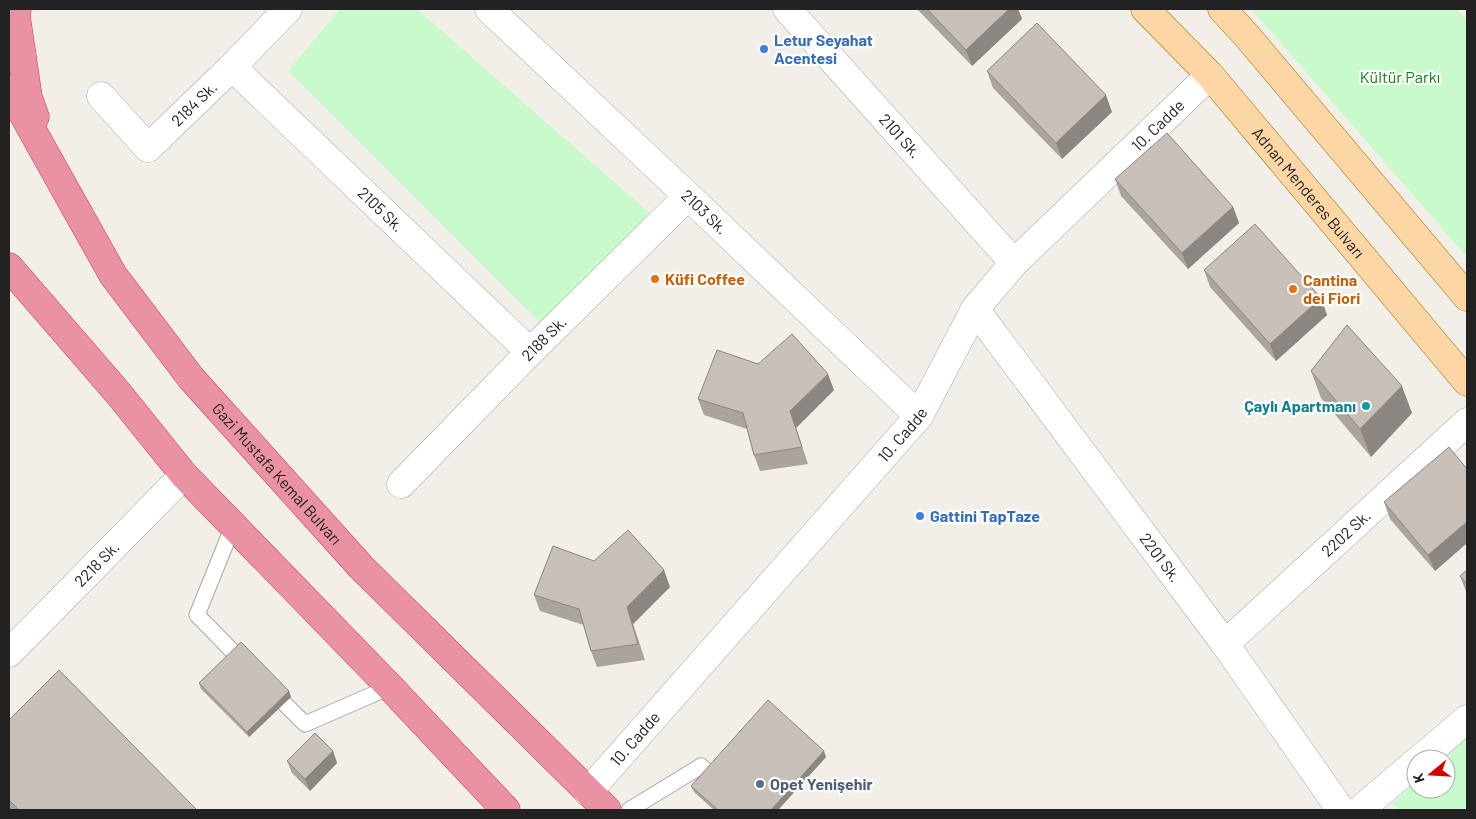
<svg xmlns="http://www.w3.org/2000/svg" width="1476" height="819" font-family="Barlow,sans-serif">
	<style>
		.park { fill: #c8facc }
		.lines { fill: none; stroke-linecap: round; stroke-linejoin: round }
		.lane-casing { stroke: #a9a9a9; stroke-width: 17 }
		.street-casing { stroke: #a9a9a9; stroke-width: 29 }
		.primary-casing { stroke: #a06b00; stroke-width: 29 }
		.highway-casing { stroke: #dc2a67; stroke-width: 29 }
		.lane { stroke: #fff; stroke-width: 15 }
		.street { stroke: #fff; stroke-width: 28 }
		.primary { stroke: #fcd6a4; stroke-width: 28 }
		.highway { stroke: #e892a2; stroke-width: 28 }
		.wall { fill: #aba49e }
		.shaded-wall { fill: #8b8681 }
		.building { fill: #c7bfb8; stroke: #8b8681 }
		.shop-dot { fill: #3f7fe0; stroke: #fff; stroke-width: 2 }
		.food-dot { fill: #e8710a; stroke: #fff; stroke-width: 2 }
		.culture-dot { fill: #0f9aa8; stroke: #fff; stroke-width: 2 }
		.service-dot { fill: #5c6f8a; stroke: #fff; stroke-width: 2 }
		.labels { text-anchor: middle; stroke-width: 4.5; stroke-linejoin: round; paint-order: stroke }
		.shop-label { font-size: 16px; font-weight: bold; fill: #366cbe; stroke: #fff; text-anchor: start }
		.park-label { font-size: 16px; fill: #0c8416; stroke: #fff }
		.street-label { font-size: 16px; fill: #222; stroke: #fff }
		.food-label { font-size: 16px; font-weight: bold; fill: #c56008; stroke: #fff; text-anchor: start }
		.culture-label { font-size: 16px; font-weight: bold; fill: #0d838f; stroke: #fff; text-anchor: end }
		.service-label { font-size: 16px; font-weight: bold; fill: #4e5e75; stroke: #fff; text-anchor: start }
	</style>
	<rect width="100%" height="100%" fill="#f2efe9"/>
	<g class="park">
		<polygon points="340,9 417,9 653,216 542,324 288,71"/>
		<polygon points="1251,9 1456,9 1467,21 1467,257"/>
		<polygon points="1467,737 1467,810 1400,810 1392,804 1416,782 1416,789 1446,789 1446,759 1442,759"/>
	</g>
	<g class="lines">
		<g class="lane-casing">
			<g id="lane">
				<polyline points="233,526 197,615 246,665"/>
				<polyline points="271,690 305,724 390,687"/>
				<polyline points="629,810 701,766 747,810"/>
			</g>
		</g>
		<g class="street-casing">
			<g id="street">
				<path id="s1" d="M489,9L688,196L919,416"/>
				<path id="s2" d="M787,9L1014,263"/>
				<path id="s3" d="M232,67L530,352"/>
				<path id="s4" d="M101,96L148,148L232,67L288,9"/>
				<path id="s5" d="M975,309L1225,644L1341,810"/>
				<path id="s6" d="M401,484L530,352L688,196"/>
				<path id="s7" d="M1225,644L1467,422"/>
				<path id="s8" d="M9,653L184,475"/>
				<polyline points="1420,759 1467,719"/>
				<path id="s9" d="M588,792L919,416L975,309L1014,263L1210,75"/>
				<polyline points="1360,810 1416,762"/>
			</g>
		</g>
		<g class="primary-casing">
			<g id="primary">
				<path id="s10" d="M1145,9L1210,75L1467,382"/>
				<polyline points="1222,9 1246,35 1467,297"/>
			</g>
		</g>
		<g class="highway-casing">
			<g id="highway">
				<polyline points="17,9 16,16 28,97 35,117"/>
				<path id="s11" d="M9,89L113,275L191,378L361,567L607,810"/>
				<polyline points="9,267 118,393 184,475 390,687 506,810"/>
			</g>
		</g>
		<use href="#lane" class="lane"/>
		<use href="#street" class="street"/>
		<use href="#primary" class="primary"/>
		<use href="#highway" class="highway"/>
	</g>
	<g class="wall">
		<polygon points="917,9 1018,9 1022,19 972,66"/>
		<polygon points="987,71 1112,112 1062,159 993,88"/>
		<polygon points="1115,179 1233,207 1239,223 1188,269 1121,196"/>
		<polygon points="1204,270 1321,298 1327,315 1276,361 1210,287"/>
		<polygon points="1311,371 1412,413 1371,457 1321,398"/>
		<polygon points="834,390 796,428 808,464 760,471 754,455 747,429 704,415 698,399"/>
		<polygon points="1467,469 1467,543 1435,571 1390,519 1384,502"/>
		<polygon points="1467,570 1467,594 1460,576"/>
		<polygon points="670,587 633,624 645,660 597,667 591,651 584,625 540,611 534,595"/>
		<polygon points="199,683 289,691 291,697 249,737 201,689"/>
		<polygon points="9,720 197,810 9,810"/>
		<polygon points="333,751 337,763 310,791 292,773 287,761"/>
		<polygon points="826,757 778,810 714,810 694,792 691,786"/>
	</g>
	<g class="shaded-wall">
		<polygon points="1009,9 1018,9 1022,19 972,66 966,50"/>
		<polygon points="1106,95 1112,112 1062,159 1056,143"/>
		<polygon points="1233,207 1239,223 1188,269 1182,253"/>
		<polygon points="1321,298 1327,315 1276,361 1270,344"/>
		<polygon points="828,374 834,390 796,428 808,464 790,411"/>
		<polygon points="1402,386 1412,413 1371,457 1360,429"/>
		<polygon points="1467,522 1467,543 1435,571 1428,555"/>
		<polygon points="664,570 670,587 633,624 645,660 627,607"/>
		<polygon points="289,691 291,697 249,737 247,732"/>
		<polygon points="333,751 337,763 310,791 305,779"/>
		<polygon points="824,751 826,757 778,810 771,810"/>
	</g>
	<g class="building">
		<polygon points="927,9 1009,9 966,50"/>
		<polygon points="1037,23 1106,95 1056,143 987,71"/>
		<polygon points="1167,133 1233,207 1182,253 1115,179"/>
		<polygon points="1255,224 1321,298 1270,344 1204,270"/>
		<polygon points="1347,325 1402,386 1360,429 1311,371"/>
		<polygon points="792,334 828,374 790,411 802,447 754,455 743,413 698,399 717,350 758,364"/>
		<polygon points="1449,447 1467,469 1467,522 1428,555 1384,502"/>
		<polygon points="628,530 664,570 627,607 638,644 591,651 579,609 534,595 553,546 594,561"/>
		<polygon points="1467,570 1467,584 1460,576"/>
		<polygon points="241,642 289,691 247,732 199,683"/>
		<polygon points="59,670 197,810 19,810 9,800 9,720"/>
		<polygon points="768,700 824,751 771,810 718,810 691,786"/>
		<polygon points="315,733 333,751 305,779 287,761"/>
	</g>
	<g class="shop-dot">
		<circle cx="764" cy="49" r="5"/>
		<circle cx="920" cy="516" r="5"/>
	</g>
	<g class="food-dot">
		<circle cx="655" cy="279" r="5"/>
		<circle cx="1293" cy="289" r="5"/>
	</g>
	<circle class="culture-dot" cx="1366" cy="406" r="5"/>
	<circle class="service-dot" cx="760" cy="784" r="5"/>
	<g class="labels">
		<g class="shop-label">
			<text x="774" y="46">Letur Seyahat<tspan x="774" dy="18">Acentesi</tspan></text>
			<text x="930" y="522">Gattini TapTaze</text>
		</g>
		<g class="park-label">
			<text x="1400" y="83">Kültür Parkı</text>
		</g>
		<g class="street-label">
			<text dy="6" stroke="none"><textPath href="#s4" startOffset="134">2184 Sk.</textPath></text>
			<text dy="6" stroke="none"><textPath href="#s9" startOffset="881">10. Cadde</textPath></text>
			<text dy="6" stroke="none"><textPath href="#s2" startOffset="170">2101 Sk.</textPath></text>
			<text dy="6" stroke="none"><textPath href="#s10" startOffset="246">Adnan Menderes Bulvarı</textPath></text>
			<text dy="6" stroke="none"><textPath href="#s3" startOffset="206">2105 Sk.</textPath></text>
			<text dy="6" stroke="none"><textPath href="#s1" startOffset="296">2103 Sk.</textPath></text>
			<text dy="6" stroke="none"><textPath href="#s6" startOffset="204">2188 Sk.</textPath></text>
			<text dy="6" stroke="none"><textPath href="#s9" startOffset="476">10. Cadde</textPath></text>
			<text dy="6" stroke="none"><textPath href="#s11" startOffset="471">Gazi Mustafa Kemal Bulvarı</textPath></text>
			<text dy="6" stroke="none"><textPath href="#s7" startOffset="164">2202 Sk.</textPath></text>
			<text dy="6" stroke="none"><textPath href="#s5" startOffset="310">2201 Sk.</textPath></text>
			<text dy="6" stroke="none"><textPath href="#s8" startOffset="125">2218 Sk.</textPath></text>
			<text dy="6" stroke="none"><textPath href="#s9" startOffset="71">10. Cadde</textPath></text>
		</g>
		<g class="food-label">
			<text x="665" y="285">Küfi Coffee</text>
			<text x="1303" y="286">Cantina<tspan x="1303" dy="18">dei Fiori</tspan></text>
		</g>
		<g class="culture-label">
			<text x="1356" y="412">Çaylı Apartmanı</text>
		</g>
		<g class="service-label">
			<text x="770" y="790">Opet Yenişehir</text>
		</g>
	</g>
	<rect width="1476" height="819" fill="none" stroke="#222222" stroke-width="20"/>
	<g transform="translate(1431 774) rotate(252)"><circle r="24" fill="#ffffff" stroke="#a7a7a7"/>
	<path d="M0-4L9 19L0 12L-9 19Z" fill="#d40000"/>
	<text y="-8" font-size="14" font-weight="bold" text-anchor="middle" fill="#222222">K</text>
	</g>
</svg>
